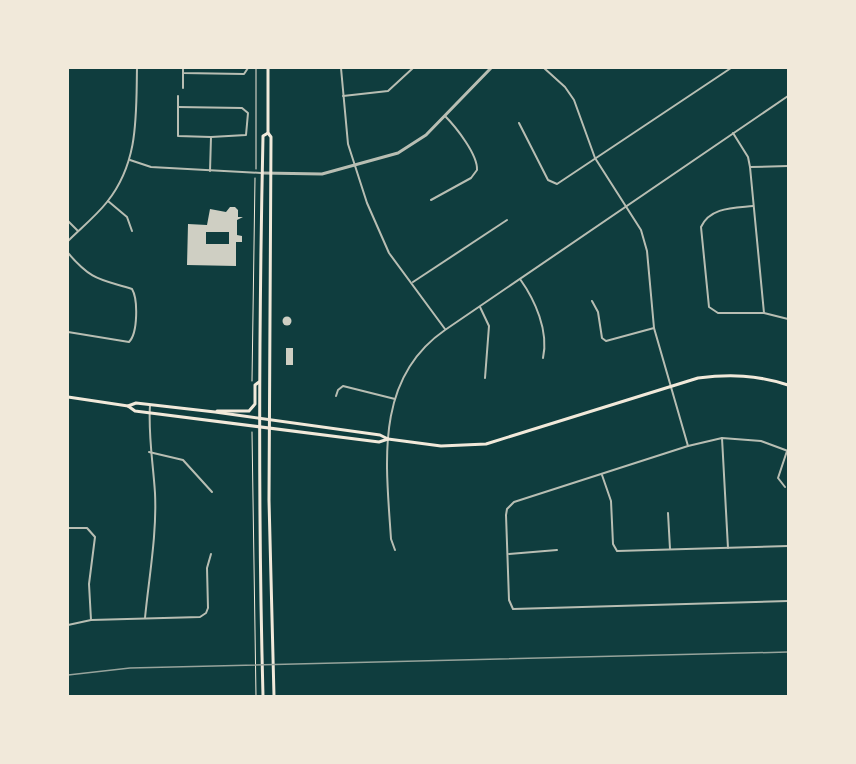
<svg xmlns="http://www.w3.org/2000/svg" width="856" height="764" font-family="Raleway,sans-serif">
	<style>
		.building { fill: #cfcfc3; fill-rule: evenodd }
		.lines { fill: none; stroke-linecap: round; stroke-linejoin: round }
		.path { stroke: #f1e9da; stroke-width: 1 }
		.minor { stroke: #b8beb3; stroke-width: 2 }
		.tertiary { stroke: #b8beb3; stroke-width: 3 }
		.secondary { stroke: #f1e9da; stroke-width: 3 }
		.primary { stroke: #f1e9da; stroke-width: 3 }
		.rail { stroke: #97a49c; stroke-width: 1.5 }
	</style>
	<rect width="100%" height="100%" fill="#0f3d3e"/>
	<g class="building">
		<path d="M230,207H235L238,210V217H243L237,220V235L242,236V242H236V266L187,265L188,224L207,225L210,209L226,212ZM206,232H229V244H206Z"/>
		<circle cx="287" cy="321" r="4.5"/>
		<rect x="286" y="348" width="7" height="17"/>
	</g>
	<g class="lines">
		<g class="path">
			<polyline points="256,169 256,68"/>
			<polyline points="252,381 255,178"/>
			<polyline points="252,432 256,696"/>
		</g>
		<g class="minor">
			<polyline points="183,68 183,73 244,74 248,68"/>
			<polyline points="341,68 348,144 367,203 389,253 445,329"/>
			<polyline points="544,68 565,87 574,100 595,158 641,230 647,251 654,328 688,446"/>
			<polyline points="183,88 183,73"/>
			<polyline points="178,96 178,136 211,137"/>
			<polyline points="343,96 388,91 413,68"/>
			<polyline points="178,107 242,108 248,113 246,135 211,137 210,171"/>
			<polyline points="519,123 548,180 557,184 731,68"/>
			<polyline points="733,133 748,157 750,167 764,313"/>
			<polyline points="130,160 151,167 261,173"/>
			<polyline points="750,167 788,166"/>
			<path d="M431,200L471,178L477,170C478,155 456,127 445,116"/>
			<polyline points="108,201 127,217 132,231"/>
			<path d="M753,206C734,208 710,207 701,227L709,307L718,313H764L788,319"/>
			<polyline points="68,221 78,231"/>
			<path d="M68,241C81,228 96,216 107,202C139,162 136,116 137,68"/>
			<path d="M68,253C92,281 100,279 132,289C138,299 138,333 129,342L68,332"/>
			<path d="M520,279C535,300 549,331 543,358"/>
			<polyline points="413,282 507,220"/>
			<polyline points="592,301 598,312 602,338 606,341 654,328"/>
			<polyline points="480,307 489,326 485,378"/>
			<polyline points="336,396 338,390 343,386 395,399"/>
			<polyline points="722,438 728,548"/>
			<polyline points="788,451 761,441 722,438 688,446 514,502 507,509 506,515 509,600 513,609 788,601"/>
			<polyline points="149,452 183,460 212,492"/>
			<polyline points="602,475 611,501 613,544 617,551 788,546"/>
			<polyline points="785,487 778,478 787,451"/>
			<polyline points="668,513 670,549"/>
			<polyline points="68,528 87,528 95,537 89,584 91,620"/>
			<path d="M395,550L391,539C386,463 374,379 445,330L788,96"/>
			<polyline points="509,554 557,550"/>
			<path d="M145,618C149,577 157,534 155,493C153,462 148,435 150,405"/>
			<polyline points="68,625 91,620 200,617 206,613 208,608 207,568 211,554"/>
		</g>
		<polyline class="tertiary" points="263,173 322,174 398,153 426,135 491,68"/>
		<g class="secondary">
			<path d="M68,397L128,406L136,403L215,412L380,435L388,439L441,446L486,444L698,378C730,374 757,375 788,385"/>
			<polyline points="128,406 135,411 379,442 388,439"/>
			<polyline points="217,411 249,411 255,404 255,385 259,382"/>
		</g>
		<g class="primary">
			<polyline points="268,68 268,133 271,137 269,500 274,696"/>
			<path d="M263,696C258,509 259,323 263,136L268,133"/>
		</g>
		<polyline class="rail" points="68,675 130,668 788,652"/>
	</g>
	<rect width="856" height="764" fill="none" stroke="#f1e9da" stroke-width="138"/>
</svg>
